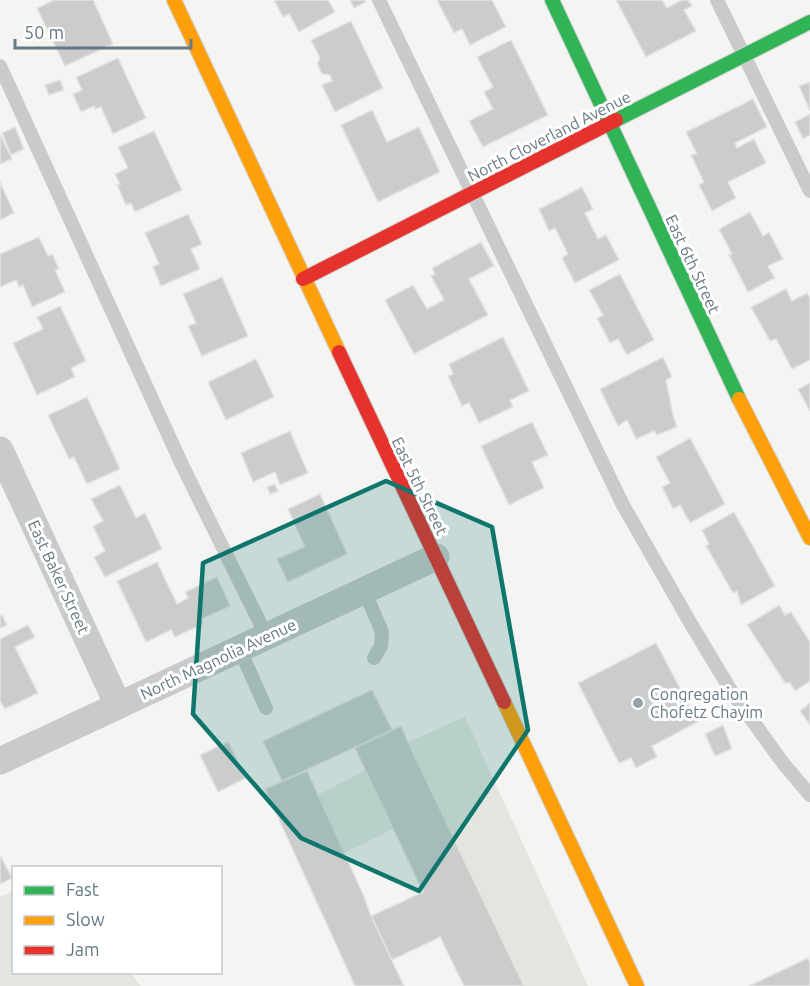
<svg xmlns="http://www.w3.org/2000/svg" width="810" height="986" font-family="Ubuntu,sans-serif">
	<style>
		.green { fill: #e3e6df }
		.building { fill: #cbcdcd; stroke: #e3e3e2; stroke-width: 1.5 }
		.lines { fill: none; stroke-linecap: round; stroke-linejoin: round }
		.fast-casing { stroke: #d0d2d2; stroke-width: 16 }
		.slow-casing { stroke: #d0d2d2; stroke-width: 16 }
		.jam-casing { stroke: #d0d2d2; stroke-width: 16 }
		.lane { stroke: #c9caca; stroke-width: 14 }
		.street { stroke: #c9caca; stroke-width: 27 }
		.fast { stroke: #30b455; stroke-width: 14 }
		.slow { stroke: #ff9f0a; stroke-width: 14 }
		.jam { stroke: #e5322d; stroke-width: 14 }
		.marked { fill: #0f766e; fill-opacity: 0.2; stroke: #0f766e; stroke-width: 4.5; stroke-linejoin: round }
		.poi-dot { fill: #96a4aa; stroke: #fff; stroke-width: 2 }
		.labels { text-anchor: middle; stroke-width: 6; stroke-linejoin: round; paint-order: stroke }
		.street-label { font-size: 16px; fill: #647983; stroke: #fff }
		.poi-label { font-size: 16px; fill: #647983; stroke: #fff; text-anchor: start }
	</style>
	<rect width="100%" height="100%" fill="#f4f4f2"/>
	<g class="green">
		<polygon points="465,717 588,986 524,986 408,742"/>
		<polygon points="366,770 393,829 344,853 318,795"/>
		<polygon points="13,891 14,972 130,973 141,986 0,986 0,897"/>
	</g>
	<g class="building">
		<polygon points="54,0 93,0 113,44 65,66 37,8"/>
		<polygon points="274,0 328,0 335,12 299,32 289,14 283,17"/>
		<polygon points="350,0 365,0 366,2 354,8"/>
		<polygon points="437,0 492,0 506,27 470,45 462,29 454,33"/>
		<polygon points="616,0 662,0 667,8 682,0 688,0 692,6 684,10 696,31 646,57"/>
		<polygon points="351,21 383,88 335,112 322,85 332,81 330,75 322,74 317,63 320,58 311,40"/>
		<polygon points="511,40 548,115 483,147 469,121 493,109 484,92 493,87 477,57"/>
		<polygon points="118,58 146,118 113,134 101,107 95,109 94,106 81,112 73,94 82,90 76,77"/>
		<polygon points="60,80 64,90 49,95 45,85"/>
		<polygon points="810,82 810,111 799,86"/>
		<polygon points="753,99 767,127 735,143 737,148 754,139 766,163 728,182 736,198 712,211 699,185 704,182 691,155 697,154 686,132"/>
		<polygon points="372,110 387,142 419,127 440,172 378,202 341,125"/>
		<polygon points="810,114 810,135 803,139 795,122"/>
		<polygon points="15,127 24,149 11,155 2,133"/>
		<polygon points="154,131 182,190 135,212 131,203 126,205 117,185 120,184 115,174 128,168 118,147"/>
		<polygon points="0,134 12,159 0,164"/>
		<polygon points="0,182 14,213 0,220"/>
		<polygon points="582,187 593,209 585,213 598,239 606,235 619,260 575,283 562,258 568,254 555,228 549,231 539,209"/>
		<polygon points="750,212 763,236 769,232 783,259 768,266 775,278 748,292 729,255 732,254 719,229"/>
		<polygon points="188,214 202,244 191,249 200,269 161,286 153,267 159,264 145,233"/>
		<polygon points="39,237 48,256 52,254 59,269 55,270 65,292 32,307 23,285 19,287 16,280 0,287 0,254"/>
		<polygon points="481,242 494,266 469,279 488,315 414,354 385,300 413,285 427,309 444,300 431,276 435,274 432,268"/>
		<polygon points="620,274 654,340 627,355 618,339 610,343 597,318 603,315 589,290"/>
		<polygon points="222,277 248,336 202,356 188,326 196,323 183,294"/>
		<polygon points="786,289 792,301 807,293 810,298 810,360 792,369 776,339 770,341 751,307"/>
		<polygon points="60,306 86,361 71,368 75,377 37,395 13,343 43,329 37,317"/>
		<polygon points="503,337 529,391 510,400 513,407 479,423 469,403 462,406 448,376 453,374 449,364"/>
		<polygon points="663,357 672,377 666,380 673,415 677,427 657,435 654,431 636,439 627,420 618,426 600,389"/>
		<polygon points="256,359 274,397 226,420 208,382"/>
		<polygon points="810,383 810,411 798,389"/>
		<polygon points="87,397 120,469 87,484 74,457 69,459 48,415"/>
		<polygon points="532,422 548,455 532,462 544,488 509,505 481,446"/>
		<polygon points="290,431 308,473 280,485 275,472 253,482 241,453"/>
		<polygon points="690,438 725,504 690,523 680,505 673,509 662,487 670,483 656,457"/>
		<polygon points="275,484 278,491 270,494 267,487"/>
		<polygon points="120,485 136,518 145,513 162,549 105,577 94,557 105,551 93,526 103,521 91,499"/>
		<polygon points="320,494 347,554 288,582 277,559 305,547 288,509"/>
		<polygon points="734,512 775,586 741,605 737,591 733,593 706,546 709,544 702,530"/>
		<polygon points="157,562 177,604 188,598 185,592 217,577 230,606 201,619 203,624 175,637 171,630 146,642 117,581"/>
		<polygon points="779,605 785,615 791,612 810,642 810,681 795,691 790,683 785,683 747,625"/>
		<polygon points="2,615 7,625 0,628 0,616"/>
		<polygon points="28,625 35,637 15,647 38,693 5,709 0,701 0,639"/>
		<polygon points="656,643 698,722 652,746 657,757 636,768 631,758 619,763 578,683"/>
		<polygon points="372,690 392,730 282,781 263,741"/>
		<polygon points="810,703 810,725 800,711"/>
		<polygon points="723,725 732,749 715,756 705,734"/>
		<polygon points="401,726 408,742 524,986 464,986 440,937 392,960 371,916 423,892 355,748"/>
		<polygon points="228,742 246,778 218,792 200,755"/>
		<polygon points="307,771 363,894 371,916 404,986 355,986 265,789"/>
		<polygon points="0,855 12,878 0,884"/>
		<polygon points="808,958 810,964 810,986 749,986"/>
	</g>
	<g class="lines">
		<g class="fast-casing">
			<g id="fast">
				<polyline points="552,0 739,399"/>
				<polyline points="616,120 810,22"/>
			</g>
		</g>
		<g class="slow-casing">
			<g id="slow">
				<polyline points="174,0 339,352"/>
				<polyline points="739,399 810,538"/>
				<polyline points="504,702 637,986"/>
			</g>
		</g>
		<g class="jam-casing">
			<g id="jam">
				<polyline points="303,279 616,120"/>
				<polyline points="339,352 504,702"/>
			</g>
		</g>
		<g class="lane">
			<polyline points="379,0 623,505 691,624 733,694 783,763 810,795"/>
			<polyline points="717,0 810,191"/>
			<polyline points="0,66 183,467 266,635"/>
			<polyline points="364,590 382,632 381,646 374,658"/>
			<polyline points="239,648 266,708"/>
		</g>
		<g class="street">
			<polyline points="0,450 118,705"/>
			<polyline points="0,761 436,557"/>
		</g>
		<use href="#fast" class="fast"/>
		<use href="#slow" class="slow"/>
		<use href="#jam" class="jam"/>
	</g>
	<path class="marked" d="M386,481L492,527L528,730L419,891L301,838L193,714L203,563Z"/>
	<circle class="poi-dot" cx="638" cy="703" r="6"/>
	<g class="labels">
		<g class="street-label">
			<text transform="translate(549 136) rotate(-27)" y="6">North Cloverland Avenue</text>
			<text transform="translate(693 264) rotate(65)" y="6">East 6th Street</text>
			<text transform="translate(420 486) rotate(64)" y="6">East 5th Street</text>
			<text transform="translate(59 577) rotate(65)" y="6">East Baker Street</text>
			<text transform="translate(218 659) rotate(-25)" y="6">North Magnolia Avenue</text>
		</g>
		<g class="poi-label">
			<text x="650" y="700">Congregation<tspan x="650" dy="18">Chofetz Chayim</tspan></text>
		</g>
	</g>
	<rect x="12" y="866" width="210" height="108" fill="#ffffff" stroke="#c1c9cd" stroke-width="1.5"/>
	<rect x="24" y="886" width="30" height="9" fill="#30b455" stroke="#c1c9cd" stroke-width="1.5"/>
	<text x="66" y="896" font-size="18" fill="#647983">Fast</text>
	<rect x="24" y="916" width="30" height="9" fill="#ff9f0a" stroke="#c1c9cd" stroke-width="1.5"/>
	<text x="66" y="926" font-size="18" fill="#647983">Slow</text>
	<rect x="24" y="946" width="30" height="9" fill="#e5322d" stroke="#c1c9cd" stroke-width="1.5"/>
	<text x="66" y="956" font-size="18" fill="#647983">Jam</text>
	<path d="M15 39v9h176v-9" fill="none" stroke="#647983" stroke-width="3"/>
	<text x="24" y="39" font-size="18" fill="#647983" stroke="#ffffff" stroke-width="4.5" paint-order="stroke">50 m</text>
</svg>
